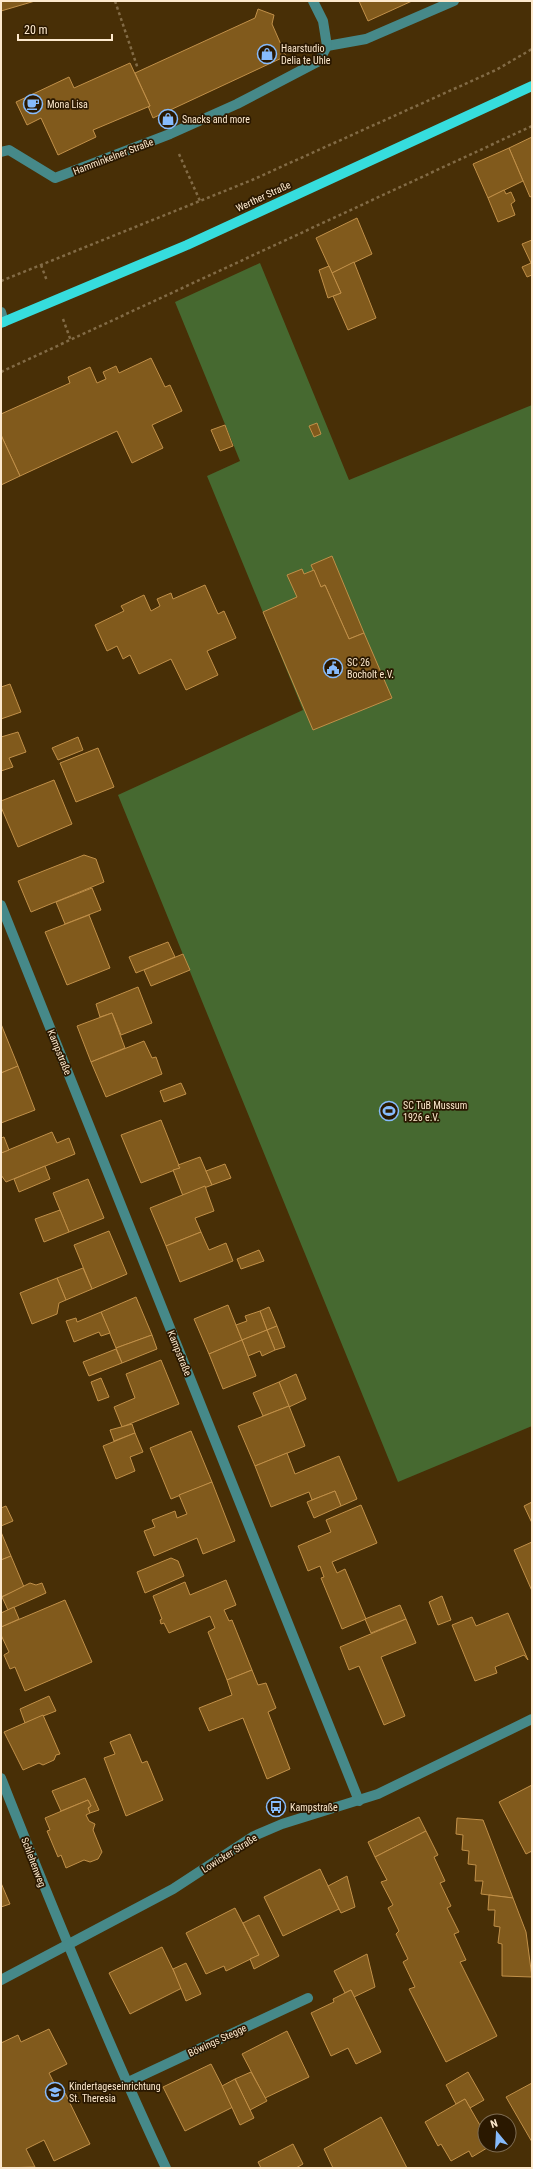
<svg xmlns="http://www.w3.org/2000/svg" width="533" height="2169" font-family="'Roboto Condensed',sans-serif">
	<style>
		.green { fill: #466930 }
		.building { fill: #815a1c; stroke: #c19049 }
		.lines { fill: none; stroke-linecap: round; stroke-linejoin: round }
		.path { stroke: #826b46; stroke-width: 2.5; stroke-dasharray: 3 3; stroke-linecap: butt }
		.minor { stroke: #468989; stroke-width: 10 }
		.major { stroke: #36dddd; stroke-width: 10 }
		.labels { text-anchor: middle; stroke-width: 3.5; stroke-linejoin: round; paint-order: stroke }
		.poi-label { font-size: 10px; fill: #fde9cd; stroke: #2a1800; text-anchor: start }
		.street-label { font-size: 10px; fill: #fde9cd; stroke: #2a1800 }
	</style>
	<rect width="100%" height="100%" fill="#482f06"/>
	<polygon class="green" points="260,263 349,480 532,405 532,1426 398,1482 118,795 303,710 207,476 240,461 175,302"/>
	<g class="building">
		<polygon points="1,1 35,1 1,11"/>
		<polygon points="359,1 412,1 368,21"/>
		<polygon points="258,9 274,15 272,24 286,56 153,118 148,106 150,106 135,73 255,18"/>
		<polygon points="130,63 150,106 93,130 96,137 58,155 41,118 27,125 16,102 69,77 74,88"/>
		<polygon points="532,137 532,196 530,197 509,148"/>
		<polygon points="509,148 523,181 488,198 473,164"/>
		<polygon points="504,190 506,194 511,192 515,201 511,204 515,215 498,222 488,198"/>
		<polygon points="357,218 372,254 332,273 316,238"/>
		<polygon points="532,240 532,275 527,277 522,267 531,263 522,244"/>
		<polygon points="354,262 376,318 348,330 333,296 341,293 332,273"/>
		<polygon points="329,266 341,293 328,298 319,270"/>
		<polygon points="151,358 165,387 170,385 182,411 152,425 163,448 132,463 117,431 20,476 1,435 1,414 70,383 68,377 90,367 97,383 106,379 103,372 116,366 119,373"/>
		<polygon points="317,423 321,434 314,437 309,426"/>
		<polygon points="225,425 233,446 220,451 211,430"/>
		<polygon points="1,435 20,476 1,485"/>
		<polygon points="332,556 364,633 349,639 325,585 321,587 311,565"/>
		<polygon points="302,569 304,574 314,570 321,587 325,585 349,639 364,633 392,698 313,730 263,612 297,597 287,575"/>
		<polygon points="205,585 218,614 224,611 236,638 207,651 218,675 186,690 171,659 139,674 130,655 123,659 117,646 107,651 95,625 124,611 121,606 144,595 151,611 160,606 157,599 171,593 173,599"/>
		<polygon points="10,684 21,712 1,719 1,687"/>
		<polygon points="18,732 26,752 9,758 13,767 1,771 1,737"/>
		<polygon points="78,737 83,750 58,760 52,748"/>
		<polygon points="98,748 114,787 76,802 60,763"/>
		<polygon points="54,780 72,824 18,847 1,807 1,801"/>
		<polygon points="84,855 96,859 104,882 31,912 18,881"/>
		<polygon points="92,888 101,910 65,924 56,902"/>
		<polygon points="89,915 110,968 67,985 45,932"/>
		<polygon points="168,942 175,957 136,973 129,957"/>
		<polygon points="183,954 190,970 151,986 144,970"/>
		<polygon points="138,987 152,1023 121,1035 112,1013 100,1017 96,1004"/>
		<polygon points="112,1013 125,1048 91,1062 77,1026"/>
		<polygon points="1,1024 18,1066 1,1073"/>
		<polygon points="144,1041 152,1058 156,1057 162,1074 106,1097 91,1062"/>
		<polygon points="18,1066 35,1110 1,1123 1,1073"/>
		<polygon points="181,1083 186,1094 164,1102 160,1091"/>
		<polygon points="161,1120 180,1168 141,1183 121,1135"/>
		<polygon points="52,1132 57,1143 69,1138 75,1154 6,1182 1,1175 1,1153"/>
		<polygon points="4,1137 9,1150 1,1153 1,1138"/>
		<polygon points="200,1157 212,1185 183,1196 173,1170 180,1168 178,1165"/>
		<polygon points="225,1164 231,1178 212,1185 206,1171"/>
		<polygon points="45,1166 50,1179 19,1192 14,1179"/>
		<polygon points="88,1179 104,1218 69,1232 53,1193"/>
		<polygon points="205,1186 214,1211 195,1218 201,1232 166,1246 150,1208"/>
		<polygon points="60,1210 69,1232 44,1242 35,1219"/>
		<polygon points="109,1231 127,1274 92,1289 74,1245"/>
		<polygon points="201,1232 209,1250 226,1243 233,1261 180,1282 166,1246"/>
		<polygon points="259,1250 264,1261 241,1269 237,1259"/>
		<polygon points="83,1268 92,1289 66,1300 57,1278"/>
		<polygon points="57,1278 66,1300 59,1303 57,1314 32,1324 20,1293"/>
		<polygon points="136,1297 152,1335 116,1348 101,1312"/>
		<polygon points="228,1305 242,1340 209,1354 194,1319"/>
		<polygon points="269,1307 277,1326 267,1330 260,1311"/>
		<polygon points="260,1311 267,1330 242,1340 236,1325 247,1321 245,1316"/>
		<polygon points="101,1312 110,1333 101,1336 99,1332 74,1342 66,1321 76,1318 77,1322"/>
		<polygon points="277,1326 285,1347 275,1350 267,1330"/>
		<polygon points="267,1330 275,1350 262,1356 260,1351 248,1356 242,1340"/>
		<polygon points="152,1335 157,1349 122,1363 116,1348"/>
		<polygon points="242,1340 256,1376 223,1389 209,1354"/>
		<polygon points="116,1349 122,1363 89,1376 83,1362"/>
		<polygon points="161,1360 179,1404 122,1427 114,1407 135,1398 126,1374"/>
		<polygon points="296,1374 306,1399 289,1407 279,1382"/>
		<polygon points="101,1378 109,1397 98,1401 91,1382"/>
		<polygon points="279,1382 289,1406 263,1416 253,1393"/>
		<polygon points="289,1406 305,1446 255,1466 238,1426"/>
		<polygon points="132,1424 135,1433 114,1441 110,1430"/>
		<polygon points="191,1431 212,1482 171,1499 150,1448"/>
		<polygon points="135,1433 143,1452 130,1457 135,1471 116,1479 103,1446"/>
		<polygon points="287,1453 295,1474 339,1456 357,1499 341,1506 335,1491 312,1500 309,1492 271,1507 255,1466"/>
		<polygon points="212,1482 235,1541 203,1554 197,1538 154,1556 144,1531 155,1527 152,1520 175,1511 177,1518 187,1514 179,1495"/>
		<polygon points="335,1491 341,1506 314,1518 307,1502"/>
		<polygon points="532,1502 532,1523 524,1506"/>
		<polygon points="361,1505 377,1543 332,1562 337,1573 345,1569 366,1619 342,1629 321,1578 324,1577 320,1566 308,1571 298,1546 331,1532 326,1520"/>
		<polygon points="6,1506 13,1521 1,1526 1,1508"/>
		<polygon points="1,1532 11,1556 1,1560"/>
		<polygon points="532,1542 532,1591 514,1550"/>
		<polygon points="11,1556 24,1587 1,1597 1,1560"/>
		<polygon points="171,1558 178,1561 184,1576 145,1593 137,1572"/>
		<polygon points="226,1580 236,1605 224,1610 229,1621 232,1620 252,1670 227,1680 208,1632 215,1628 210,1616 169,1633 164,1623 161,1624 160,1620 162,1619 153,1596 185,1582 190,1595"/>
		<polygon points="30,1583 36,1585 42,1583 46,1593 8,1610 2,1597"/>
		<polygon points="442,1596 451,1620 438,1625 429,1602"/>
		<polygon points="65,1600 92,1662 25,1691 15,1667 10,1669 4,1655 9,1652 1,1635 1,1627"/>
		<polygon points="400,1605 406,1619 371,1633 365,1619"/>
		<polygon points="14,1607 19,1619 1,1627 1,1613"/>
		<polygon points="508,1613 528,1660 524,1655 495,1667 497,1673 475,1681 452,1625 472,1617 476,1626"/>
		<polygon points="406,1619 416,1643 381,1657 405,1716 384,1725 359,1666 349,1670 340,1647"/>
		<polygon points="252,1670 258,1685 266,1683 276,1708 268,1712 290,1769 267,1779 243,1718 209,1731 199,1708 232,1695 227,1680"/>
		<polygon points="49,1696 56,1711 25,1723 20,1709"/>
		<polygon points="43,1715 60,1754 56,1755 54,1760 43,1765 39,1763 23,1770 4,1732"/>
		<polygon points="130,1734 142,1763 147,1761 163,1800 126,1816 104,1758 115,1754 110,1742"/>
		<polygon points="85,1778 99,1810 90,1813 88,1808 91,1806 88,1800 61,1811 52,1791"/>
		<polygon points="532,1785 532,1851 526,1854 499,1802"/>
		<polygon points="88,1800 91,1806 88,1808 90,1813 86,1815 89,1821 95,1824 93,1830 102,1852 98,1859 90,1862 84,1860 66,1868 61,1855 58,1857 47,1831 50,1830 45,1818"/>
		<polygon points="419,1817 426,1831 375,1857 368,1842"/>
		<polygon points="457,1818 483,1820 513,1898 481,1894 483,1881 475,1881 476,1865 468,1864 469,1851 462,1850 463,1835 456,1834"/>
		<polygon points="426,1831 438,1855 434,1857 445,1881 440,1883 451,1906 447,1908 459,1932 454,1934 466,1960 460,1962 497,2036 446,2062 409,1989 415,1987 403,1962 408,1959 396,1934 399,1931 388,1908 393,1905 381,1882 387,1880 375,1857"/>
		<polygon points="320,1869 339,1909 283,1936 264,1897"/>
		<polygon points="347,1876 355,1907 341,1913 328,1886"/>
		<polygon points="1,1883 10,1904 1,1907"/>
		<polygon points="489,1895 513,1898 526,1932 532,1977 502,1976 502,1944 498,1943 500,1927 494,1926 495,1910 488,1910"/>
		<polygon points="235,1908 259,1955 226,1971 224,1966 206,1974 186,1933"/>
		<polygon points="259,1915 279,1956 254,1969 250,1959 259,1955 243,1923"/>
		<polygon points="162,1947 182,1988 130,2014 109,1973"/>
		<polygon points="367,1954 375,1987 354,1997 351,1990 345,1993 334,1971"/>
		<polygon points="186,1963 201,1994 186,2001 173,1969"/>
		<polygon points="351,1990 381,2052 356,2064 348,2048 331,2056 311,2013 334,2002 333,1999"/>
		<polygon points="49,2029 67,2064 49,2073 60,2095 65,2093 90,2144 54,2161 44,2140 26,2149 35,2167 1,2168 1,2043 18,2035 21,2042"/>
		<polygon points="287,2031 309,2077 265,2098 242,2054"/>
		<polygon points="211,2064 233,2107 185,2131 163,2087"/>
		<polygon points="251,2072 267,2101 250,2110 235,2079"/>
		<polygon points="468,2072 484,2100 470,2108 465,2099 456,2104 446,2085"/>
		<polygon points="235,2079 254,2118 240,2125 222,2086"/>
		<polygon points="532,2083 532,2142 506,2097"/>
		<polygon points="465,2099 485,2134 485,2145 492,2145 472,2157 469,2151 451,2161 441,2144 438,2146 425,2122"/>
		<polygon points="381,2117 407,2168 333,2168 324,2149"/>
		<polygon points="293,2144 303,2164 296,2168 261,2168 258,2162"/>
	</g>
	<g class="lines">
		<g class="path">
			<polyline points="115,1 138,69"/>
			<polyline points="179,154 200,201"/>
			<polyline points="41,265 47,281"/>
			<polyline points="1,281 252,180 496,70 532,49"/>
			<polyline points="63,319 71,341"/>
			<polyline points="1,372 532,126"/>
		</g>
		<g class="minor">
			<polyline points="327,46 366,39 454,1"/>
			<polyline points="1,152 9,150 55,178 170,134 237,104 319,61 327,46 323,21 313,1"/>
			<polyline points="1,312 4,322"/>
			<polyline points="1,905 359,1801"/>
			<path d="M1,1778C53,1910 106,2040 166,2168"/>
			<polyline points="1,1980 173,1889 254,1836 282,1824 378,1794 532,1719"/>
			<polyline points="126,2083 308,1998"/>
		</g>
		<polyline class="major" points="1,323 187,245 532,86"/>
	</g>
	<defs>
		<g id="shop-ring" transform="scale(1)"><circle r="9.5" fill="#2a1800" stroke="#87bbfc" stroke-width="1.5"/><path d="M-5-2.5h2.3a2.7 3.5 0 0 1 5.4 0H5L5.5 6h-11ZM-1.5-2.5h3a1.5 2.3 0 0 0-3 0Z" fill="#87bbfc"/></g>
		<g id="cafe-ring" transform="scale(1)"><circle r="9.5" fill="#2a1800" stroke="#87bbfc" stroke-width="1.5"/><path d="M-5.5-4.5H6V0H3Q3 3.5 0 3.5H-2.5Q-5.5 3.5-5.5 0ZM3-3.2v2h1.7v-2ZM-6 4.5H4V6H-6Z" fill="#87bbfc"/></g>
		<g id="civic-ring" transform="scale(1)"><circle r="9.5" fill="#2a1800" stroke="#87bbfc" stroke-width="1.5"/><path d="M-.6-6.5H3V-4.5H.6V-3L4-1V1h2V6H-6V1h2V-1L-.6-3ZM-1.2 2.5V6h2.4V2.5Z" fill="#87bbfc"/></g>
		<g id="stadium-ring" transform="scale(1)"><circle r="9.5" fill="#2a1800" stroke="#87bbfc" stroke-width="1.5"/><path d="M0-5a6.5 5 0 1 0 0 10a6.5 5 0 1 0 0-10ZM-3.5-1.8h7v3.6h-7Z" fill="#87bbfc"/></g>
		<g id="bus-ring" transform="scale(1)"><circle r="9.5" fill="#2a1800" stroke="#87bbfc" stroke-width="1.5"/><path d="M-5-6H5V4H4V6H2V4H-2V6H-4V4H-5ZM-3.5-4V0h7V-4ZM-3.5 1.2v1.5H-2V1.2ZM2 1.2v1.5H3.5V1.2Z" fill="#87bbfc"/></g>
		<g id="school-ring" transform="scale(1)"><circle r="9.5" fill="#2a1800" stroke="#87bbfc" stroke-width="1.5"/><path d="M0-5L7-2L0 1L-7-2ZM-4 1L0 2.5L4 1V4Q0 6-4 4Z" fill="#87bbfc"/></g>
	</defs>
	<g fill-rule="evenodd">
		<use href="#shop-ring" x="267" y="54"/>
		<use href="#cafe-ring" x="33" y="104"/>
		<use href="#shop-ring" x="168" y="119"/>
		<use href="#civic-ring" x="333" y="668"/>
		<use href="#stadium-ring" x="389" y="1111"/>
		<use href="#bus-ring" x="276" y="1807"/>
		<use href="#school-ring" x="55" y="2092"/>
	</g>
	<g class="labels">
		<g class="poi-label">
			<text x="281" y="52">Haarstudio<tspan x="281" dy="12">Delia te Uhle</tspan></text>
			<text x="47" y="108">Mona Lisa</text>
			<text x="182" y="123">Snacks and more</text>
			<text x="347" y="666">SC 26<tspan x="347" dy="12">Bocholt e.V.</tspan></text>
			<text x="403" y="1109">SC TuB Mussum<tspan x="403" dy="12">1926 e.V.</tspan></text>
			<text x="290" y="1811">Kampstraße</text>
			<text x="69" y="2090">Kindertageseinrichtung<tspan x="69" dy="12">St. Theresia</tspan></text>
		</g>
		<g class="street-label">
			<text transform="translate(113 156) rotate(-21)" y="4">Hamminkelner Straße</text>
			<text transform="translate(263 196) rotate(-25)" y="4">Werther Straße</text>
			<text transform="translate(60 1052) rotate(68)" y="4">Kampstraße</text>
			<text transform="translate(180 1353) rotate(68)" y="4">Kampstraße</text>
			<text transform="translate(229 1853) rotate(-32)" y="4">Lowicker Straße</text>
			<text transform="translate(34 1862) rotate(69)" y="4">Schlehenweg</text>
			<text transform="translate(217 2040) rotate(-25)" y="4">Böwings Stegge</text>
		</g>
	</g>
	<rect width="533" height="2169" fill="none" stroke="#fde9cd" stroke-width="4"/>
	<g transform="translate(497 2133) rotate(342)"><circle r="19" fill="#2a1800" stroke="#7e6c52"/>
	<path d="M0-3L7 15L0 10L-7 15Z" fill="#87bbfc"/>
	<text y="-6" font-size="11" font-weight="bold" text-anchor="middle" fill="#fde9cd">N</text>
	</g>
	<path d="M18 34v6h94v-6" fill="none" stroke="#fde9cd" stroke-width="2"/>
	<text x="24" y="34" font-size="12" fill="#fde9cd" stroke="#2a1800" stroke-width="3" paint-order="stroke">20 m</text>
</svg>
